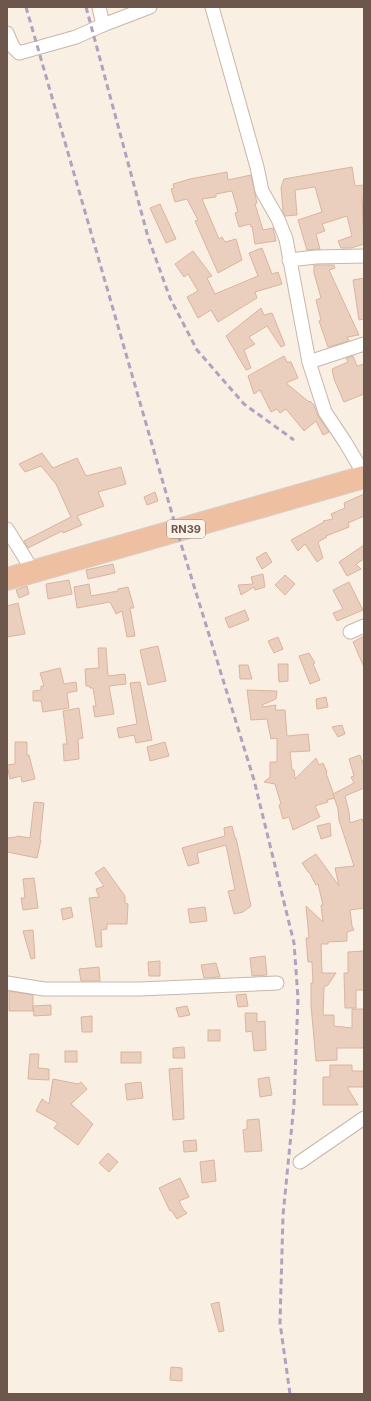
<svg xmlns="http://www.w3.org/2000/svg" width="371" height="1401" font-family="Inter,sans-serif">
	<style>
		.building { fill: #eacebe; stroke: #dbb4a0 }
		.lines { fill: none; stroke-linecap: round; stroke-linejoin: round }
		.minor-casing { stroke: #c7b7ab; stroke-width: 15 }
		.trunk-casing { stroke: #d6d0cd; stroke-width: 24 }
		.minor { stroke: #fff; stroke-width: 13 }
		.trunk { stroke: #eec0a1; stroke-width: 22 }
		.rail { stroke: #b1a3c0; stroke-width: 3; stroke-dasharray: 6 4; stroke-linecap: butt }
		.labels { text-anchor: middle; stroke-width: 3; stroke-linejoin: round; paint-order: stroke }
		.shield { fill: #fcf3e8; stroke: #98857b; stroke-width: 1 }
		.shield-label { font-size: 11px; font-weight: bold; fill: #6d564c }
	</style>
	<rect width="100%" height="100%" fill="#f9efe2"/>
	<g class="building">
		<polygon points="352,167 355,186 364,185 364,196 362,196 364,244 351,248 341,248 338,241 352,236 347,216 322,224 325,231 316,234 320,249 307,250 298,220 322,212 315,187 295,190 297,215 285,216 283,212 281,187 284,179"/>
		<polygon points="227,172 228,180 251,175 257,203 255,204 263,230 273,228 276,241 255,244 252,226 251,227 250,224 239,227 235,213 238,212 232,191 216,194 216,197 202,199 219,239 222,237 225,242 236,239 242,260 218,273 195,221 198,220 187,199 175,202 171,189 174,188 173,184 190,179"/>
		<polygon points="160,204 176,239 166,243 150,208"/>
		<polygon points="262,248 272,274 278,272 282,284 255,292 257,298 218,322 211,310 198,318 187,297 198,291 188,274 184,277 175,264 193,251 212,276 207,278 215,294 258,276 249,253"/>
		<polygon points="314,265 334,265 335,268 329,270 359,335 347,337 349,341 328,347 319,321 321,320 316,300 321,298 314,273"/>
		<polygon points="364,278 364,319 359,320 353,280"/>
		<polygon points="261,308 264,315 272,313 285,345 281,347 267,326 249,337 255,344 244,350 251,368 246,370 226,336"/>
		<polygon points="284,356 287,362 291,362 298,378 286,383 309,402 310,401 314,405 318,416 329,432 323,435 316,421 304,431 286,409 280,413 277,409 271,412 260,390 254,394 248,376"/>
		<polygon points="353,356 357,366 364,364 364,394 344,402 334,379 332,369 348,362 346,358"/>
		<polygon points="42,453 53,468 77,458 86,476 121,467 126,484 98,492 104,506 77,516 82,525 63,533 62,531 28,548 24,541 71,517 56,484 41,466 25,472 19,464"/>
		<polygon points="155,492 158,501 147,505 144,497"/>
		<polygon points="364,494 364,516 348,523 349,527 326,536 327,537 318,542 323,558 317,562 305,544 298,551 291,540 324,522 323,521 333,519 331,514 345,508 344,503"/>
		<polygon points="364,545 364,559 356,564 361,569 347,576 339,562"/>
		<polygon points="266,552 272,562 262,569 256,558"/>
		<polygon points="113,564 115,573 88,579 86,570"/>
		<polygon points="263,574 265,587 255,590 254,587 241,595 238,585 253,584 251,577"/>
		<polygon points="285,575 295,584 285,595 275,585"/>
		<polygon points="69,580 72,594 48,599 46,584"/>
		<polygon points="349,582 363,610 337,621 333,613 343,609 333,590"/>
		<polygon points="89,584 91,596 118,591 118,589 128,587 134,608 130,608 135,636 127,637 122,611 116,614 110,602 77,608 74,587"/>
		<polygon points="27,586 29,594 19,598 16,590"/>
		<polygon points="18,603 25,634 7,637 7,606"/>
		<polygon points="245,610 249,620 229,628 225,618"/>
		<polygon points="364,636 364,667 353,642"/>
		<polygon points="278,637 283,649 274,653 268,641"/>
		<polygon points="158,646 166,681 148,685 140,650"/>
		<polygon points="98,648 106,648 108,676 125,674 126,684 109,686 114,714 95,717 93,706 96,706 93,688 90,688 89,686 86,686 85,669 99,668"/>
		<polygon points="309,653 315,663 313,664 320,680 310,684 299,656"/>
		<polygon points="278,664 288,664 288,681 279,682"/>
		<polygon points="239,665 248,665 252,679 240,679"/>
		<polygon points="60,668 64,684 76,682 77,691 67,693 69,708 43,712 41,701 33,701 33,691 41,690 41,686 44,686 40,673"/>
		<polygon points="140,682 152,740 136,743 134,735 119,738 117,728 137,724 130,683"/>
		<polygon points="247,690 277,691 276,699 262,705 263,707 276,705 275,710 285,710 287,736 308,734 310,751 290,752 292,770 294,770 295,779 316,758 319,765 323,763 327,772 326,773 335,798 327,800 328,802 315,806 320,817 293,830 289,817 283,819 279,805 281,804 275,784 264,782 270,777 270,762 277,762 277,738 271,739 267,719 251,720"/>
		<polygon points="326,697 328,707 317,709 316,699"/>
		<polygon points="79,708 83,738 78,739 79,759 64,761 63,744 67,744 63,711"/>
		<polygon points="342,725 345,734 338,737 332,727"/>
		<polygon points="15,742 27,742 27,755 29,755 35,779 22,782 21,776 10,779 7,765 15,764"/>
		<polygon points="165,742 169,756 150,761 147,747"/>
		<polygon points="360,755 364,766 364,788 345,796 349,812 350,823 362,819 364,825 364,908 350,910 352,926 354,930 347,932 347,941 328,942 328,944 321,944 322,973 336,973 328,985 324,987 323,1015 334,1015 334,1026 352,1028 352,1009 364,1009 364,1048 337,1048 337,1060 316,1061 311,1005 311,983 313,983 312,962 308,962 306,938 309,938 306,906 323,922 321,905 323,905 318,884 316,885 309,872 308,872 302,863 316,854 339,886 335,868 354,866 339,820 338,809 333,794 354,783 351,777 354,776 349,759"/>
		<polygon points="34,802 44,803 40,840 41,840 37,858 7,852 7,838 16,837 17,836 30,838"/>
		<polygon points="330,823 331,836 321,839 317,826"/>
		<polygon points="232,826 235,838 236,838 251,906 243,912 234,914 228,891 235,890 226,845 197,853 199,863 188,866 182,848 225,836 224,828"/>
		<polygon points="104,867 125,896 125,903 128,904 127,924 107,924 107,929 101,930 102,947 96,947 89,898 99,897 96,889 104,886 95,873"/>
		<polygon points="34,878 38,908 23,910 21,898 25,898 23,879"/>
		<polygon points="71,907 73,917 63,920 61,909"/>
		<polygon points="205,907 207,921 190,923 188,909"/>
		<polygon points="33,930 35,958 31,959 23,931"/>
		<polygon points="364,951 364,990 356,990 356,1008 345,1008 344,973 348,973 348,952"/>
		<polygon points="265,956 267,975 252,976 250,958"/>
		<polygon points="160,961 160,976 149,976 148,962"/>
		<polygon points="216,963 220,977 204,978 201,965"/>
		<polygon points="99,967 100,981 81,981 79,969"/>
		<polygon points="9,991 33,995 33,1011 9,1011"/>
		<polygon points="246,994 248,1006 238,1007 236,995"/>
		<polygon points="51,1005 51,1015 34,1016 33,1006"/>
		<polygon points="187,1006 190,1015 179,1017 176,1008"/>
		<polygon points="245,1013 257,1013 257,1022 265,1021 266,1050 254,1051 252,1031 246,1032"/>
		<polygon points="92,1016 92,1032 82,1032 81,1017"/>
		<rect x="208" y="1030" width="12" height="11"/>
		<polygon points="184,1047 185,1058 173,1058 173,1048"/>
		<rect x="65" y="1051" width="12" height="11"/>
		<rect x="121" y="1052" width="20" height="11"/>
		<polygon points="30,1054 39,1054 38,1068 49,1069 49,1080 28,1079"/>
		<polygon points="330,1065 352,1065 352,1071 364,1071 364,1087 347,1087 358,1105 323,1105 323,1077 330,1077"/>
		<polygon points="182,1068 184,1119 173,1120 169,1069"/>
		<polygon points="269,1077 272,1095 260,1097 258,1079"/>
		<polygon points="53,1079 78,1084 81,1082 87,1089 71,1104 93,1124 78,1145 54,1128 58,1123 36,1111 42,1099 49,1104"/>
		<polygon points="141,1082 143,1098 127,1100 125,1084"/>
		<polygon points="259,1119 262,1151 245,1152 243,1130 247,1129 247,1120"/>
		<polygon points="196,1140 197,1151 184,1152 183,1141"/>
		<polygon points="108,1153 118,1162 109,1172 99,1163"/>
		<polygon points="214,1160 216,1181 202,1183 200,1162"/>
		<polygon points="180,1178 189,1197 179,1201 183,1209 187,1213 177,1219 171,1210 170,1211 159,1188"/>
		<polygon points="219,1302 224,1331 219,1332 211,1304"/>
		<polygon points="171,1367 182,1368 182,1381 170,1380"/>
	</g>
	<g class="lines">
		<g class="minor-casing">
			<g id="minor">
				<polyline points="99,7 103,25"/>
				<polyline points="212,7 257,167 262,191 278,219 286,239 309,362 325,412 345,442 364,474"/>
				<polyline points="7,33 13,47 19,53 76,37 103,25 150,7"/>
				<polyline points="289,260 316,257 364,256"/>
				<polyline points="309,362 364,344"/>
				<polyline points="7,529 33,571"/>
				<polyline points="350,632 364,626"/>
				<polyline points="7,983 44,989 140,989 277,983"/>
				<polyline points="300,1162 364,1118"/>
			</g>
		</g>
		<g class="trunk-casing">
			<polyline id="trunk" points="7,579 364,477"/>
		</g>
		<use href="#minor" class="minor"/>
		<use href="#trunk" class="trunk"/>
		<g class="rail">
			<polyline points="26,7 177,531 254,780 294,943 298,998 294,1104 283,1215 280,1323 290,1394"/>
			<polyline points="86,7 148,237 170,298 197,350 244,404 294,440"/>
		</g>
	</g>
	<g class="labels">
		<rect class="shield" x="167" y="520" width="38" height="18" rx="3"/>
		<g class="shield-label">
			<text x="186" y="533">RN39</text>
		</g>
	</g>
	<rect width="371" height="1401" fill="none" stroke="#6d564c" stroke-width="16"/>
</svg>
